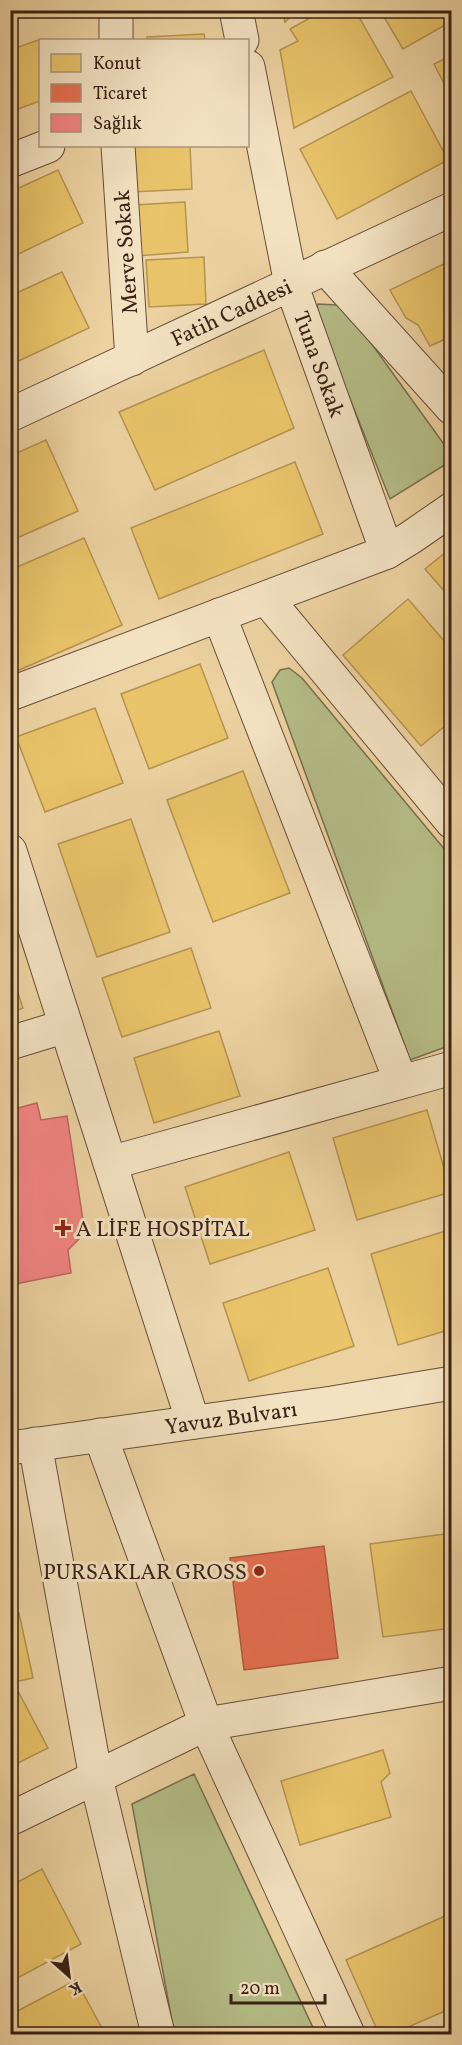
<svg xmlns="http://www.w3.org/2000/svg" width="462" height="2045" font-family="Vollkorn,serif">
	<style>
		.green { fill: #b5bd87; stroke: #786f4e; stroke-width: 1.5 }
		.homes { fill: #e9c46a; stroke: #b59351; stroke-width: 1.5 }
		.shops { fill: #e76f51; stroke: #b3583f; stroke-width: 1.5 }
		.health { fill: #f28482; stroke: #bb6662; stroke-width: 1.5 }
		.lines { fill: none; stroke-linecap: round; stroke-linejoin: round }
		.minor-casing { stroke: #684d39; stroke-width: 35 }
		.minor { stroke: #f3e2c2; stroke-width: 33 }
		.poi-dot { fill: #8f2418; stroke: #f3e2c2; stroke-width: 2 }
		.labels { text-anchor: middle; stroke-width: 6; stroke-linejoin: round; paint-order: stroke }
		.street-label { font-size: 22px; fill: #3b2116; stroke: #f3e2c2 }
		.poi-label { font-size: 22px; fill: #3b2116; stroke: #f3e2c2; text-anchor: start }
	</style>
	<rect width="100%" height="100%" fill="#edd2a1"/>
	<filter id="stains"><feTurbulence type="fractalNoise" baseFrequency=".00333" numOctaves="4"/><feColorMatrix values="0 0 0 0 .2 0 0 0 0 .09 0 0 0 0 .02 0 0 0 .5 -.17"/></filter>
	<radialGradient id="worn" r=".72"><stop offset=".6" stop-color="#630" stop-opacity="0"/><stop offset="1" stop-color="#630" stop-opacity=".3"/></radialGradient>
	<g class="green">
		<polygon points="318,304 337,305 348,311 451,454 451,461 390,499 316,314"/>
		<polygon points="289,668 302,678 451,857 451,1045 410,1060 272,682 280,670"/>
		<polygon points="194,1774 316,2034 176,2034 174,2032 132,1804"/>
	</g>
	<g class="homes">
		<polygon points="10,10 30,10 10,17"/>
		<polygon points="133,10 187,10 187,12 134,17"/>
		<polygon points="282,10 298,10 285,22"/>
		<polygon points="324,10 355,10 393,77 294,128 280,50 298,41 290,29"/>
		<polygon points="384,10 452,10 452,21 403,49 381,12"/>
		<polygon points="204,34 205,40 147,40 147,37"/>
		<polygon points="41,39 40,101 10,112 10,50"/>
		<polygon points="452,55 452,99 434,64"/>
		<polygon points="411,91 448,160 337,219 300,149"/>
		<polygon points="130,146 190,146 192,189 132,192"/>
		<polygon points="58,170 83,223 10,258 10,192"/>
		<polygon points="185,202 188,252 137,256 134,205"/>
		<polygon points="204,257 206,304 149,307 146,260"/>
		<polygon points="452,260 452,336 430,346 418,325 406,318 390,290"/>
		<polygon points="62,272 89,328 10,365 10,296"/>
		<polygon points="264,350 294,428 155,490 119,412"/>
		<polygon points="46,440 78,511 10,541 10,456"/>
		<polygon points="295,462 323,534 159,599 131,528"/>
		<polygon points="84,538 122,625 10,674 10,570"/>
		<polygon points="452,547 452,600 425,569"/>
		<polygon points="408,599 452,650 452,720 421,746 343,655"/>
		<polygon points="200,664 228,738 149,769 121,694"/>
		<polygon points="95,708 123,783 45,812 16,737"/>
		<polygon points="243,771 290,893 213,922 167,800"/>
		<polygon points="131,819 170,932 97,957 58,844"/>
		<polygon points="191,948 211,1008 122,1037 102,978"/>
		<polygon points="10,970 23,1008 10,1013"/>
		<polygon points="219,1031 240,1096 154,1123 134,1058"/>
		<polygon points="427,1110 451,1192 357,1220 333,1138"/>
		<polygon points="289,1152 315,1230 210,1264 185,1187"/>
		<polygon points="452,1229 452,1329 398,1345 371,1254"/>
		<polygon points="328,1268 354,1346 249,1381 223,1303"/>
		<polygon points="452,1533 452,1628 383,1637 370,1544"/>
		<polygon points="19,1613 33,1678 10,1683 10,1615"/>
		<polygon points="19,1693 48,1748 10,1767 10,1697"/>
		<polygon points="383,1750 390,1773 381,1782 391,1817 300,1845 281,1781"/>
		<polygon points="42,1869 81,1944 10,1982 10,1886"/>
		<polygon points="452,1913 452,2008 392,2034 379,2034 346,1960"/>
		<polygon points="76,1980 105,2034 10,2034 10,2015"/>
	</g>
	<polygon class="shops" points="324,1546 338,1658 244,1670 230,1558"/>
	<polygon class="health" points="37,1103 41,1120 67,1116 85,1233 68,1250 71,1273 10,1285 10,1110"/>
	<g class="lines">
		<g class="minor-casing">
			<g id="minor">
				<polyline points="116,10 116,40"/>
				<polyline points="236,10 242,40"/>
				<polyline points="248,67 291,284 387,552"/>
				<polyline points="118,146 132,359"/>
				<polyline points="10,161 48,146"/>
				<polyline points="325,267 452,408"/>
				<polyline points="10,415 452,209"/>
				<polyline points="266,598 452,822"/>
				<polyline points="219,615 401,1082"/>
				<polyline points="10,694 387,552 410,538 452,509"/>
				<polyline points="10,851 193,1422"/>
				<polyline points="10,1043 66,1026"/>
				<polyline points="110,1163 452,1068"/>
				<polyline points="100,1435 206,1724 348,2034"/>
				<polyline points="35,1444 96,1778 158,2034"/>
				<polyline points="10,1448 332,1403 452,1383"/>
				<polyline points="10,1819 206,1724 452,1683"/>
			</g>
		</g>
		<use href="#minor" class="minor"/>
	</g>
	<g class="poi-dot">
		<path d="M60 1219h6v6h6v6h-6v6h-6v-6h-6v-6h6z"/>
		<circle cx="259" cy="1571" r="6"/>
	</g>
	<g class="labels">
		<g class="street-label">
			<text transform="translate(125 252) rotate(-94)" y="8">Merve Sokak</text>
			<text transform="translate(231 312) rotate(-25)" y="8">Fatih Caddesi</text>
			<text transform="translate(320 364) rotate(70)" y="8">Tuna Sokak</text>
			<text transform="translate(231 1417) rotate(-8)" y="8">Yavuz Bulvarı</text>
		</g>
		<g class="poi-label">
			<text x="76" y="1236">A LİFE HOSPİTAL</text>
			<text x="247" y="1579" text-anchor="end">PURSAKLAR GROSS</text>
		</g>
	</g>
	<rect width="462" height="2045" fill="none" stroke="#edd2a1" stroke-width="36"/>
	<rect x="12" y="12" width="438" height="2021" fill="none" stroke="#3b2116" stroke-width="3"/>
	<rect x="18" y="18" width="426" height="2009" fill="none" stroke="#3b2116" stroke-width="1.5"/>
	<rect x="39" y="39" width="210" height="108" fill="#f3e2c2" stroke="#a9957d" stroke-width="1.5"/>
	<rect x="51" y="54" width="30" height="18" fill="#e9c46a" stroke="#a9957d" stroke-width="1.5"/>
	<text x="93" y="69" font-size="18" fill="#3b2116">Konut</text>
	<rect x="51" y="84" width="30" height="18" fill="#e76f51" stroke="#a9957d" stroke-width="1.5"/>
	<text x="93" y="99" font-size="18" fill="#3b2116">Ticaret</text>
	<rect x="51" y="114" width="30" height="18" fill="#f28482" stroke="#a9957d" stroke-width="1.5"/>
	<text x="93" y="129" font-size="18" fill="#3b2116">Sağlık</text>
	<g transform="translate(69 1976) rotate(152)" stroke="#f3e2c2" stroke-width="4.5" paint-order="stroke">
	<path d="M0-4.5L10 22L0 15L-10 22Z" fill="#3b2116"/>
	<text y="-9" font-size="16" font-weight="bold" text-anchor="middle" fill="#3b2116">K</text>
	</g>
	<path d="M231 1994v9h94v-9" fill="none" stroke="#3b2116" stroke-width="3"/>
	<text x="240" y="1994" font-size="18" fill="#3b2116" stroke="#f3e2c2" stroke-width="4.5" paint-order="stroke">20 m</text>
	<rect width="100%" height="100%" filter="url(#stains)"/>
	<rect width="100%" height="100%" fill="url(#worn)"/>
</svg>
